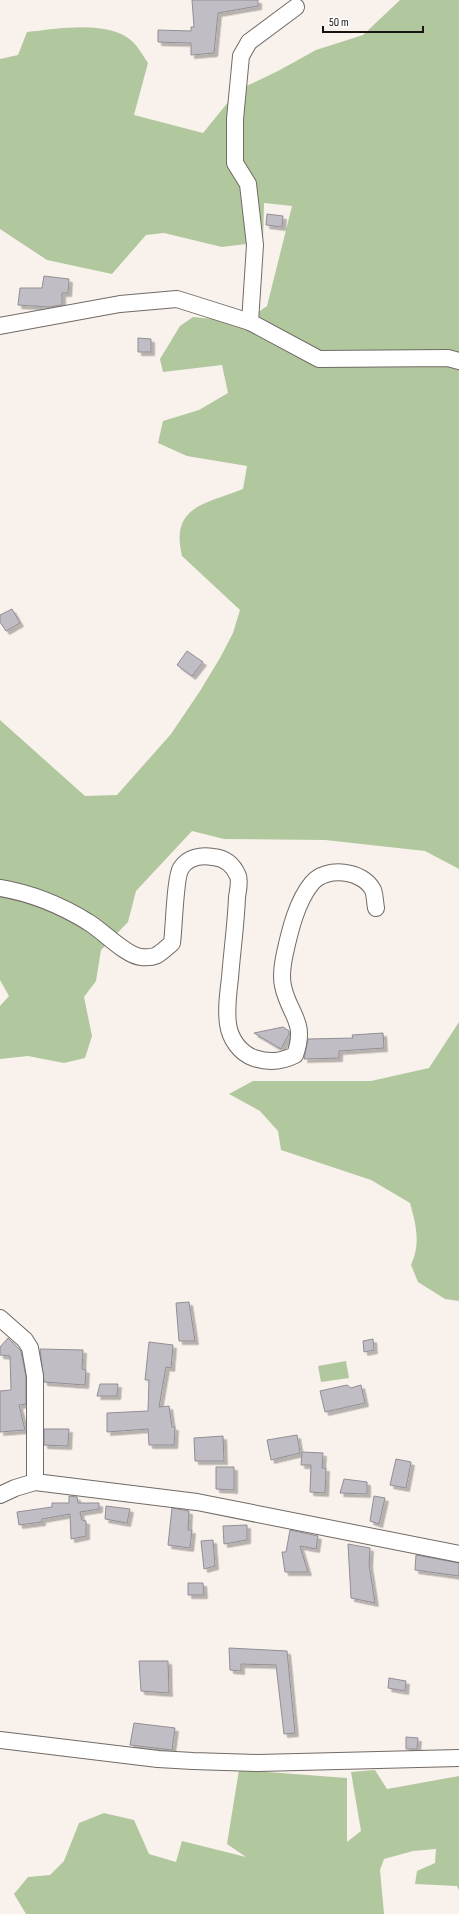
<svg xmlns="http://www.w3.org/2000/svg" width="459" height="1914" font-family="'Sofia Sans Condensed',sans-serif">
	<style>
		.green { fill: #b1c89e }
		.building { fill: #c0bdc4; stroke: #928e95; filter: url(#shadow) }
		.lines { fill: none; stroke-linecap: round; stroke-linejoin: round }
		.minor-casing { stroke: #716a65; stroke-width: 18 }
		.minor { stroke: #fff; stroke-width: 16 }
	</style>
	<defs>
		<filter id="shadow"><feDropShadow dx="3.5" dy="3.5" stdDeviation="0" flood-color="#0004"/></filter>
	</defs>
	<rect width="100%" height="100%" fill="#f9f1ec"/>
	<g class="green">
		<path d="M400,0H459V869L425,851L325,840L224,839L192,831L136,891L128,922L101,950L96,981L84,997L92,1036L85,1058L64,1063L28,1056L0,1059V1006L9,996L0,980V720L85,796L117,795L171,734L200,691L220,658L233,633L240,610L182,556C170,506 205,504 243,489L247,466L187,456L158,443L163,421L199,410L228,393L222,365L163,372L160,359L180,326L193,317L244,322L267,306L292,206L264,203L263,242L222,247L164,233L146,235L112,274L47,260L0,229V59L18,55L27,32C57,29 109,19 133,42C139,48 143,56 148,63L134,115L203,133L238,90L278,71L316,50L363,35Z"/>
		<path d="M459,1022V1301L445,1299L418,1282L411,1265C421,1243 416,1225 410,1203L371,1180L281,1150L278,1131L260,1111L229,1094L253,1081H371L429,1068Z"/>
		<polygon points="346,1361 349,1378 321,1382 318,1366"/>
		<polygon points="239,1770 347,1778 347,1842 361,1831 351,1772 375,1770 387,1789 459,1776 459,1890 457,1886 415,1884 417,1871 435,1863 436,1849 413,1851 384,1859 380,1870 384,1914 26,1914 14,1894 28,1877 50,1875 64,1861 79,1823 104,1813 134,1820 149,1854 176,1862 182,1841 246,1857 227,1844"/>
	</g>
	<g class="building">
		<polygon points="192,0 258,0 258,6 218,13 214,53 191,55 191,43 158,42 158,30 191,31 191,27 194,27"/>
		<polygon points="267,214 283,216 282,227 266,225"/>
		<polygon points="44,276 69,279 68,293 62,293 62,305 49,307 18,305 20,288 42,288"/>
		<polygon points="138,338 151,339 151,352 138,352"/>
		<polygon points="12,609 20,623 6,631 0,622 0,615"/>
		<polygon points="187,651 203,662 192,676 177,665"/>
		<polygon points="283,1027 289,1031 289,1034 281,1049 254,1033"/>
		<polygon points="383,1033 384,1048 339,1051 339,1058 304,1059 308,1039 353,1038 352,1035"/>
		<polygon points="189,1302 195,1341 179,1341 176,1303"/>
		<polygon points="8,1338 21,1351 26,1377 26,1404 19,1405 25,1430 0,1432 0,1391 11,1390 10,1356 0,1355 0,1347"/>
		<polygon points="373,1339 374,1350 364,1352 363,1341"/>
		<polygon points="149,1342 173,1345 171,1368 166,1367 159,1407 169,1406 172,1427 175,1427 174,1445 149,1445 148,1429 107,1432 107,1413 148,1411 149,1380 145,1380"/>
		<polygon points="40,1349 83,1350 82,1369 86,1370 85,1385 44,1382"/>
		<polygon points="100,1384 118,1384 117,1396 97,1396"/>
		<polygon points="347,1385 351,1388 361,1385 365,1403 325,1412 320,1391"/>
		<polygon points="44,1429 69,1429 68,1446 44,1445"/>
		<polygon points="297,1435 300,1453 271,1460 267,1440"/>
		<polygon points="223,1436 224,1461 195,1461 194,1438"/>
		<polygon points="302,1452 323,1453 322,1468 326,1468 325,1493 310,1492 311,1465 301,1465"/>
		<polygon points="396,1459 411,1462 406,1488 390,1485"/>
		<polygon points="216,1467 234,1467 234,1490 216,1489"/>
		<polygon points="344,1479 367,1482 367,1494 340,1493"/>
		<polygon points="69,1496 77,1497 78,1503 99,1503 99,1509 80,1512 82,1520 86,1521 86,1536 71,1539 70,1514 42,1519 42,1522 19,1525 17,1512 52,1507 52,1503 69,1503"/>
		<polygon points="374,1496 385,1498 379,1524 370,1521"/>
		<polygon points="106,1506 130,1509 127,1523 105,1519"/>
		<polygon points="172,1508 189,1511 188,1530 192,1530 190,1548 168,1545"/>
		<polygon points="247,1525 247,1540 224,1544 223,1526"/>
		<polygon points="290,1530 318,1536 316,1549 300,1546 308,1572 285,1572 282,1552 286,1552"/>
		<polygon points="213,1540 215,1566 204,1569 201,1541"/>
		<polygon points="348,1544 370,1548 369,1564 375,1603 351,1598"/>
		<polygon points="416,1555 459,1563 459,1576 415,1570"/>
		<polygon points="188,1583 203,1583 204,1595 188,1595"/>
		<polygon points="229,1648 287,1651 295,1733 284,1734 276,1665 241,1664 241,1671 230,1670"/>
		<polygon points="139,1661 168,1661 169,1693 141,1691"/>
		<polygon points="389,1678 406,1681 405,1691 388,1688"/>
		<polygon points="134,1723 175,1728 172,1750 130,1745"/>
		<polygon points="406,1737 418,1738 417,1749 406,1749"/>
	</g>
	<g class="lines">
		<g class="minor-casing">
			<g id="minor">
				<polyline points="250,322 255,245 248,184 235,163 235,119 241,56 249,42 296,7"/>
				<polyline points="0,326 120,304 177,299 250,322 319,359 448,358 459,361"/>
				<path d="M0,888C30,893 62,906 88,922C102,930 126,956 141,957C157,959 160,953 172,943C174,929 175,877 181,868C188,857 201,855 213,857C225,858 233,864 238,876C240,882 238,891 237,897C236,924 232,951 230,978C228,994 226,1009 228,1024C230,1039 240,1053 254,1058C269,1063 281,1062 295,1055C307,1021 289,1015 283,986C281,977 283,962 285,953C290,930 297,901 312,883C326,866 363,870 373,890C375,895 375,903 376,908"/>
				<polyline points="0,1318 25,1340 30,1348 35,1376 35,1482"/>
				<polyline points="0,1495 15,1488 35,1482 197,1502 459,1554"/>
				<polyline points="0,1740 158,1759 193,1761 258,1763 459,1758"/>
			</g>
		</g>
		<use href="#minor" class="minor"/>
	</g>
	<path d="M323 26v6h100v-6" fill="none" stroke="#161312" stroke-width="2"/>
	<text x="329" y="26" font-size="12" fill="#161312" stroke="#ffffff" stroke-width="3" paint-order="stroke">50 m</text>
</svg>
